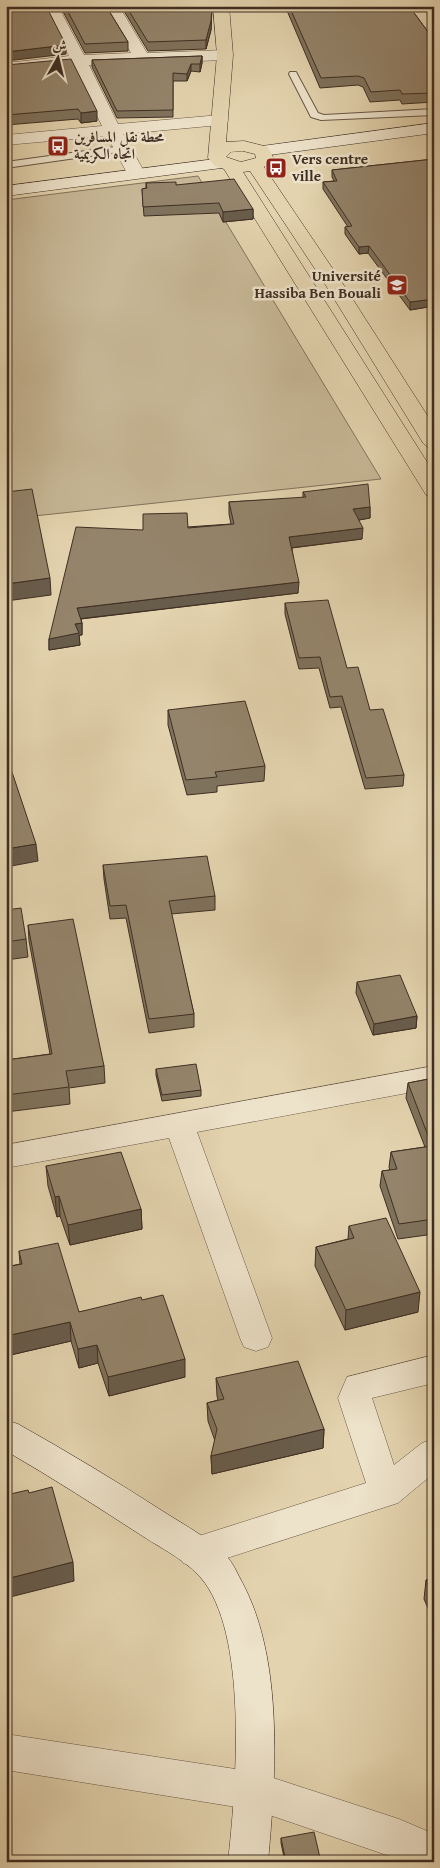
<svg xmlns="http://www.w3.org/2000/svg" width="440" height="1868" font-family="'Gentium Book Plus',Amiri,serif">
	<style>
		.green { fill: #c7b796; stroke: #83725c }
		.lines { fill: none; stroke-linecap: round; stroke-linejoin: round }
		.lane-casing { stroke: #685746; stroke-width: 2 }
		.street-casing { stroke: #685746; stroke-width: 1 }
		.secondary-casing { stroke: #3f2e23; stroke-width: 1 }
		.primary-casing { stroke: #3f2e23; stroke-width: 1 }
		.lane { fill: #ede2ca; fill-rule: evenodd }
		.street { fill: #ede2ca; fill-rule: evenodd }
		.secondary { fill: #ede2ca; fill-rule: evenodd }
		.primary { fill: #e3d3ae; fill-rule: evenodd }
		.wall { fill: #7f725c; stroke: #3f2e23 }
		.shaded-wall { fill: #685c4b; stroke: #3f2e23 }
		.building { fill: #94846b; stroke: #3f2e23 }
		.labels { text-anchor: middle; stroke-width: 5; stroke-linejoin: round; paint-order: stroke }
		.far-poi-label { font-size: 15px; font-weight: bold; fill: #3f2e23; stroke: #ede2ca; text-anchor: start }
	</style>
	<rect width="100%" height="100%" fill="#e3d3ae"/>
	<filter id="stains"><feTurbulence type="fractalNoise" baseFrequency=".004" numOctaves="4"/><feColorMatrix values="0 0 0 0 .2 0 0 0 0 .09 0 0 0 0 .02 0 0 0 .5 -.17"/></filter>
	<radialGradient id="worn" r=".72"><stop offset=".6" stop-color="#630" stop-opacity="0"/><stop offset="1" stop-color="#630" stop-opacity=".3"/></radialGradient>
	<polygon class="green" points="198,176 381,479 34,516 6,511 6,200"/>
	<g class="lines">
		<g class="lane-casing">
			<g id="lane">
				<polygon points="290,72 296,72 318,113 324,115 434,109 434,115 321,120 311,117 289,74"/>
				<polygon points="122,146 127,149 125,151 6,168 6,162"/>
			</g>
		</g>
		<g class="street-casing">
			<g id="street">
				<polygon points="42,6 58,6 84,55 131,53 103,6 119,6 147,53 225,50 233,55 225,60 89,65 118,124 220,115 226,116 228,120 226,124 220,125 123,134 145,173 142,177 130,177 127,173 107,136 6,145 6,135 102,126 73,66 6,73 6,63 69,56"/>
				<polygon points="434,1066 434,1088 197,1132 272,1338 268,1347 256,1351 244,1347 240,1338 169,1138 6,1168 6,1145"/>
				<polygon points="434,1355 434,1383 372,1398 394,1465 422,1443 434,1439 434,1473 398,1503 196,1568 183,1563 178,1552 183,1541 366,1483 338,1398 347,1377"/>
				<polygon points="6,1734 255,1772 399,1819 434,1834 434,1862 407,1862 255,1810 6,1770"/>
			</g>
		</g>
		<g class="secondary-casing">
			<g id="secondary">
				<polygon points="434,123 434,133 262,156 256,155 253,151 256,147 262,146"/>
				<polygon points="223,158 229,159 232,163 229,167 6,196 6,186"/>
				<path d="M6,1420L18,1424C68,1452 116,1481 164,1512C186,1526 211,1539 229,1559C234,1565 238,1575 242,1582C284,1660 276,1776 268,1862H228C236,1790 248,1643 205,1583C191,1563 164,1550 144,1537C99,1508 53,1478 6,1451Z"/>
			</g>
		</g>
		<g class="primary-casing">
			<path id="primary" d="M213,6H229L233,55L226,142L244,141L268,147L274,159L264,167L343,284L434,426V449L427,447L423,443L325,284L250,171L243,172L434,473V496L426,495L423,490L224,169L215,166L208,158L217,55ZM243,151L255,154L256,158L241,162L226,157L231,152Z"/>
		</g>
		<use href="#lane" class="lane"/>
		<use href="#street" class="street"/>
		<use href="#secondary" class="secondary"/>
		<use href="#primary" class="primary"/>
	</g>
	<g class="wall">
		<polygon points="60,6 106,6 128,42 128,51 85,53"/>
		<polygon points="121,6 212,6 211,30 206,49 148,51"/>
		<polygon points="285,6 409,6 434,40 434,102 402,104 400,100 370,102 363,87 358,85 320,88"/>
		<polygon points="202,56 202,63 200,72 191,71 187,81 173,81 173,117 117,118 92,67 92,60"/>
		<polygon points="6,65 97,121 81,123 78,119 6,125"/>
		<polygon points="434,159 434,306 410,310 368,253 359,254 345,234 345,227 348,227 323,189 323,182 334,181 332,177 332,170"/>
		<polygon points="146,183 176,185 253,209 253,219 223,222 219,213 144,216 142,189 146,188"/>
		<polygon points="303,492 370,507 370,518 359,520 362,539 292,548 298,593 81,619 82,623 82,635 79,635 80,645 49,650 49,639 143,530 231,524 229,514 229,502 303,498"/>
		<polygon points="285,603 347,668 370,710 404,775 403,786 365,789 341,707 330,708 319,668 299,669 285,614"/>
		<polygon points="168,710 265,766 264,781 217,786 217,792 187,795 168,725"/>
		<polygon points="103,865 215,896 215,910 171,914 194,1014 194,1027 149,1033 126,918 110,919 104,879"/>
		<polygon points="6,910 26,939 28,957 6,960"/>
		<polygon points="28,925 104,1066 105,1083 69,1088 70,1104 6,1112 6,1060 50,1054 29,941"/>
		<polygon points="357,982 417,1016 416,1028 373,1035 356,993"/>
		<polygon points="156,1069 201,1090 201,1096 162,1101 156,1075"/>
		<polygon points="434,1078 434,1234 398,1239 380,1186 382,1171 390,1170 389,1167 391,1152 425,1147 406,1098 408,1083"/>
		<polygon points="46,1166 141,1209 142,1229 70,1245 60,1216 57,1217 48,1186"/>
		<polygon points="349,1226 418,1312 345,1330 315,1266 316,1247 348,1239"/>
		<polygon points="19,1251 79,1312 142,1300 185,1377 109,1396 98,1363 79,1368 71,1341 6,1356 6,1267 20,1264"/>
		<polygon points="216,1378 324,1429 323,1448 212,1474 211,1456 215,1441 208,1421 207,1403 218,1400 217,1396"/>
		<polygon points="434,1578 434,1622 424,1599 426,1580"/>
		<polygon points="281,1838 321,1862 285,1862 281,1843"/>
	</g>
	<g class="shaded-wall">
		<polygon points="212,6 211,30 206,49 206,40"/>
		<polygon points="66,45 66,54 6,61 6,52"/>
		<polygon points="202,56 202,63 200,72 200,64"/>
		<polygon points="191,64 191,71 187,81 187,74"/>
		<polygon points="97,111 97,121 81,123 81,113"/>
		<polygon points="253,209 253,219 223,222 223,212"/>
		<polygon points="369,246 368,253 359,254 359,247"/>
		<polygon points="434,299 434,306 410,310 410,302"/>
		<polygon points="370,507 370,518 353,521 353,509"/>
		<polygon points="363,528 362,539 289,548 289,537"/>
		<polygon points="50,578 51,595 6,601 6,584"/>
		<polygon points="299,582 298,593 78,619 77,608"/>
		<polygon points="82,623 82,635 79,635 80,645 49,650 49,639 75,624"/>
		<polygon points="36,844 38,861 6,867 6,849"/>
		<polygon points="417,1016 416,1028 373,1035 374,1024"/>
		<polygon points="59,1196 60,1216 57,1217 55,1197"/>
		<polygon points="141,1209 142,1229 70,1245 68,1225"/>
		<polygon points="420,1292 418,1312 345,1330 346,1310"/>
		<polygon points="70,1322 71,1341 6,1356 6,1336"/>
		<polygon points="97,1345 98,1363 79,1368 78,1349"/>
		<polygon points="185,1359 185,1377 109,1396 108,1377"/>
		<polygon points="324,1429 323,1448 212,1474 211,1456"/>
		<polygon points="73,1562 74,1581 6,1598 6,1579"/>
	</g>
	<g class="building">
		<polygon points="6,6 46,6 66,45 6,52"/>
		<polygon points="65,6 106,6 128,42 85,44"/>
		<polygon points="126,6 212,6 211,21 206,40 148,42"/>
		<polygon points="289,6 409,6 434,40 434,93 402,94 400,90 371,92 364,78 358,76 321,78"/>
		<polygon points="202,56 200,64 191,64 187,74 173,73 173,110 117,111 92,60"/>
		<polygon points="71,59 97,111 81,113 78,109 6,115 6,65"/>
		<polygon points="434,159 434,299 410,302 369,246 359,247 345,227 352,226 323,182 337,181 332,170"/>
		<polygon points="234,179 253,209 223,212 219,203 143,207 142,189 147,188 146,183 176,182 176,185"/>
		<polygon points="368,484 370,507 353,509 363,528 289,537 299,582 77,608 82,623 75,624 79,633 49,639 76,527 143,530 143,514 187,513 188,528 234,524 229,502 306,497 303,492"/>
		<polygon points="32,489 50,578 6,584 6,492"/>
		<polygon points="328,600 347,668 358,667 370,710 383,709 404,775 366,778 342,696 330,697 320,657 299,658 285,603"/>
		<polygon points="245,701 265,766 215,772 217,777 186,780 168,710"/>
		<polygon points="6,754 36,844 6,849"/>
		<polygon points="207,856 215,896 169,901 194,1014 149,1019 126,905 110,906 103,865"/>
		<polygon points="21,908 26,939 6,942 6,910"/>
		<polygon points="73,919 104,1066 66,1071 69,1087 6,1095 6,1060 52,1054 28,925"/>
		<polygon points="400,975 417,1016 374,1024 357,982"/>
		<polygon points="196,1064 201,1090 162,1095 156,1069"/>
		<polygon points="434,1078 434,1219 399,1224 382,1171 397,1169 391,1152 432,1146 408,1083"/>
		<polygon points="121,1152 141,1209 68,1225 59,1196 55,1197 46,1166"/>
		<polygon points="386,1218 420,1292 346,1310 316,1247 354,1238 349,1226"/>
		<polygon points="58,1243 79,1312 141,1297 142,1300 163,1295 185,1359 108,1377 97,1345 78,1349 70,1322 6,1336 6,1267 22,1264 19,1251"/>
		<polygon points="298,1361 324,1429 211,1456 217,1429 207,1403 224,1399 216,1378"/>
		<polygon points="52,1487 73,1562 6,1579 6,1495 28,1490 29,1493"/>
		<polygon points="434,1578 434,1598 426,1580"/>
		<polygon points="314,1832 321,1862 286,1862 281,1838"/>
	</g>
	<defs>
		<g id="bus-square" transform="scale(1.125)"><rect x="-9" y="-9" width="18" height="18" rx="4" fill="#8f2418" stroke="#ede2ca"/><path d="M-5-6H5V4H4V6H2V4H-2V6H-4V4H-5ZM-3.5-4V0h7V-4ZM-3.5 1.2v1.5H-2V1.2ZM2 1.2v1.5H3.5V1.2Z" fill="#fff"/></g>
		<g id="university-square" transform="scale(1.125)"><rect x="-9" y="-9" width="18" height="18" rx="4" fill="#8f2418" stroke="#ede2ca"/><path d="M0-5L7-2L0 1L-7-2ZM-4 1L0 2.5L4 1V4Q0 6-4 4Z" fill="#fff"/></g>
	</defs>
	<g fill-rule="evenodd">
		<use href="#bus-square" x="58" y="146"/>
		<use href="#bus-square" x="276" y="168"/>
		<use href="#university-square" x="397" y="285"/>
	</g>
	<g class="labels">
		<g class="far-poi-label">
			<text x="74" y="142">محطة نقل المسافرين<tspan x="74" dy="17">اتجاه الكريمية</tspan></text>
			<text x="292" y="164">Vers centre<tspan x="292" dy="17">ville</tspan></text>
			<text x="381" y="281" text-anchor="end">Université<tspan x="381" dy="17">Hassiba Ben Bouali</tspan></text>
		</g>
	</g>
	<rect width="440" height="1868" fill="none" stroke="#e3d3ae" stroke-width="25"/>
	<rect x="8" y="8" width="425" height="1853" fill="none" stroke="#3f2e23" stroke-width="2.5"/>
	<rect x="12" y="12" width="415" height="1843" fill="none" stroke="#3f2e23"/>
	<g transform="translate(58 58) rotate(8)" stroke="#ede2ca" stroke-width="4" paint-order="stroke">
	<path d="M0-4L9 19L0 12L-9 19Z" fill="#3f2e23"/>
	<text y="-8" font-size="14" font-weight="bold" text-anchor="middle" fill="#3f2e23">ش</text>
	</g>
	<rect width="100%" height="100%" filter="url(#stains)"/>
	<rect width="100%" height="100%" fill="url(#worn)"/>
</svg>
